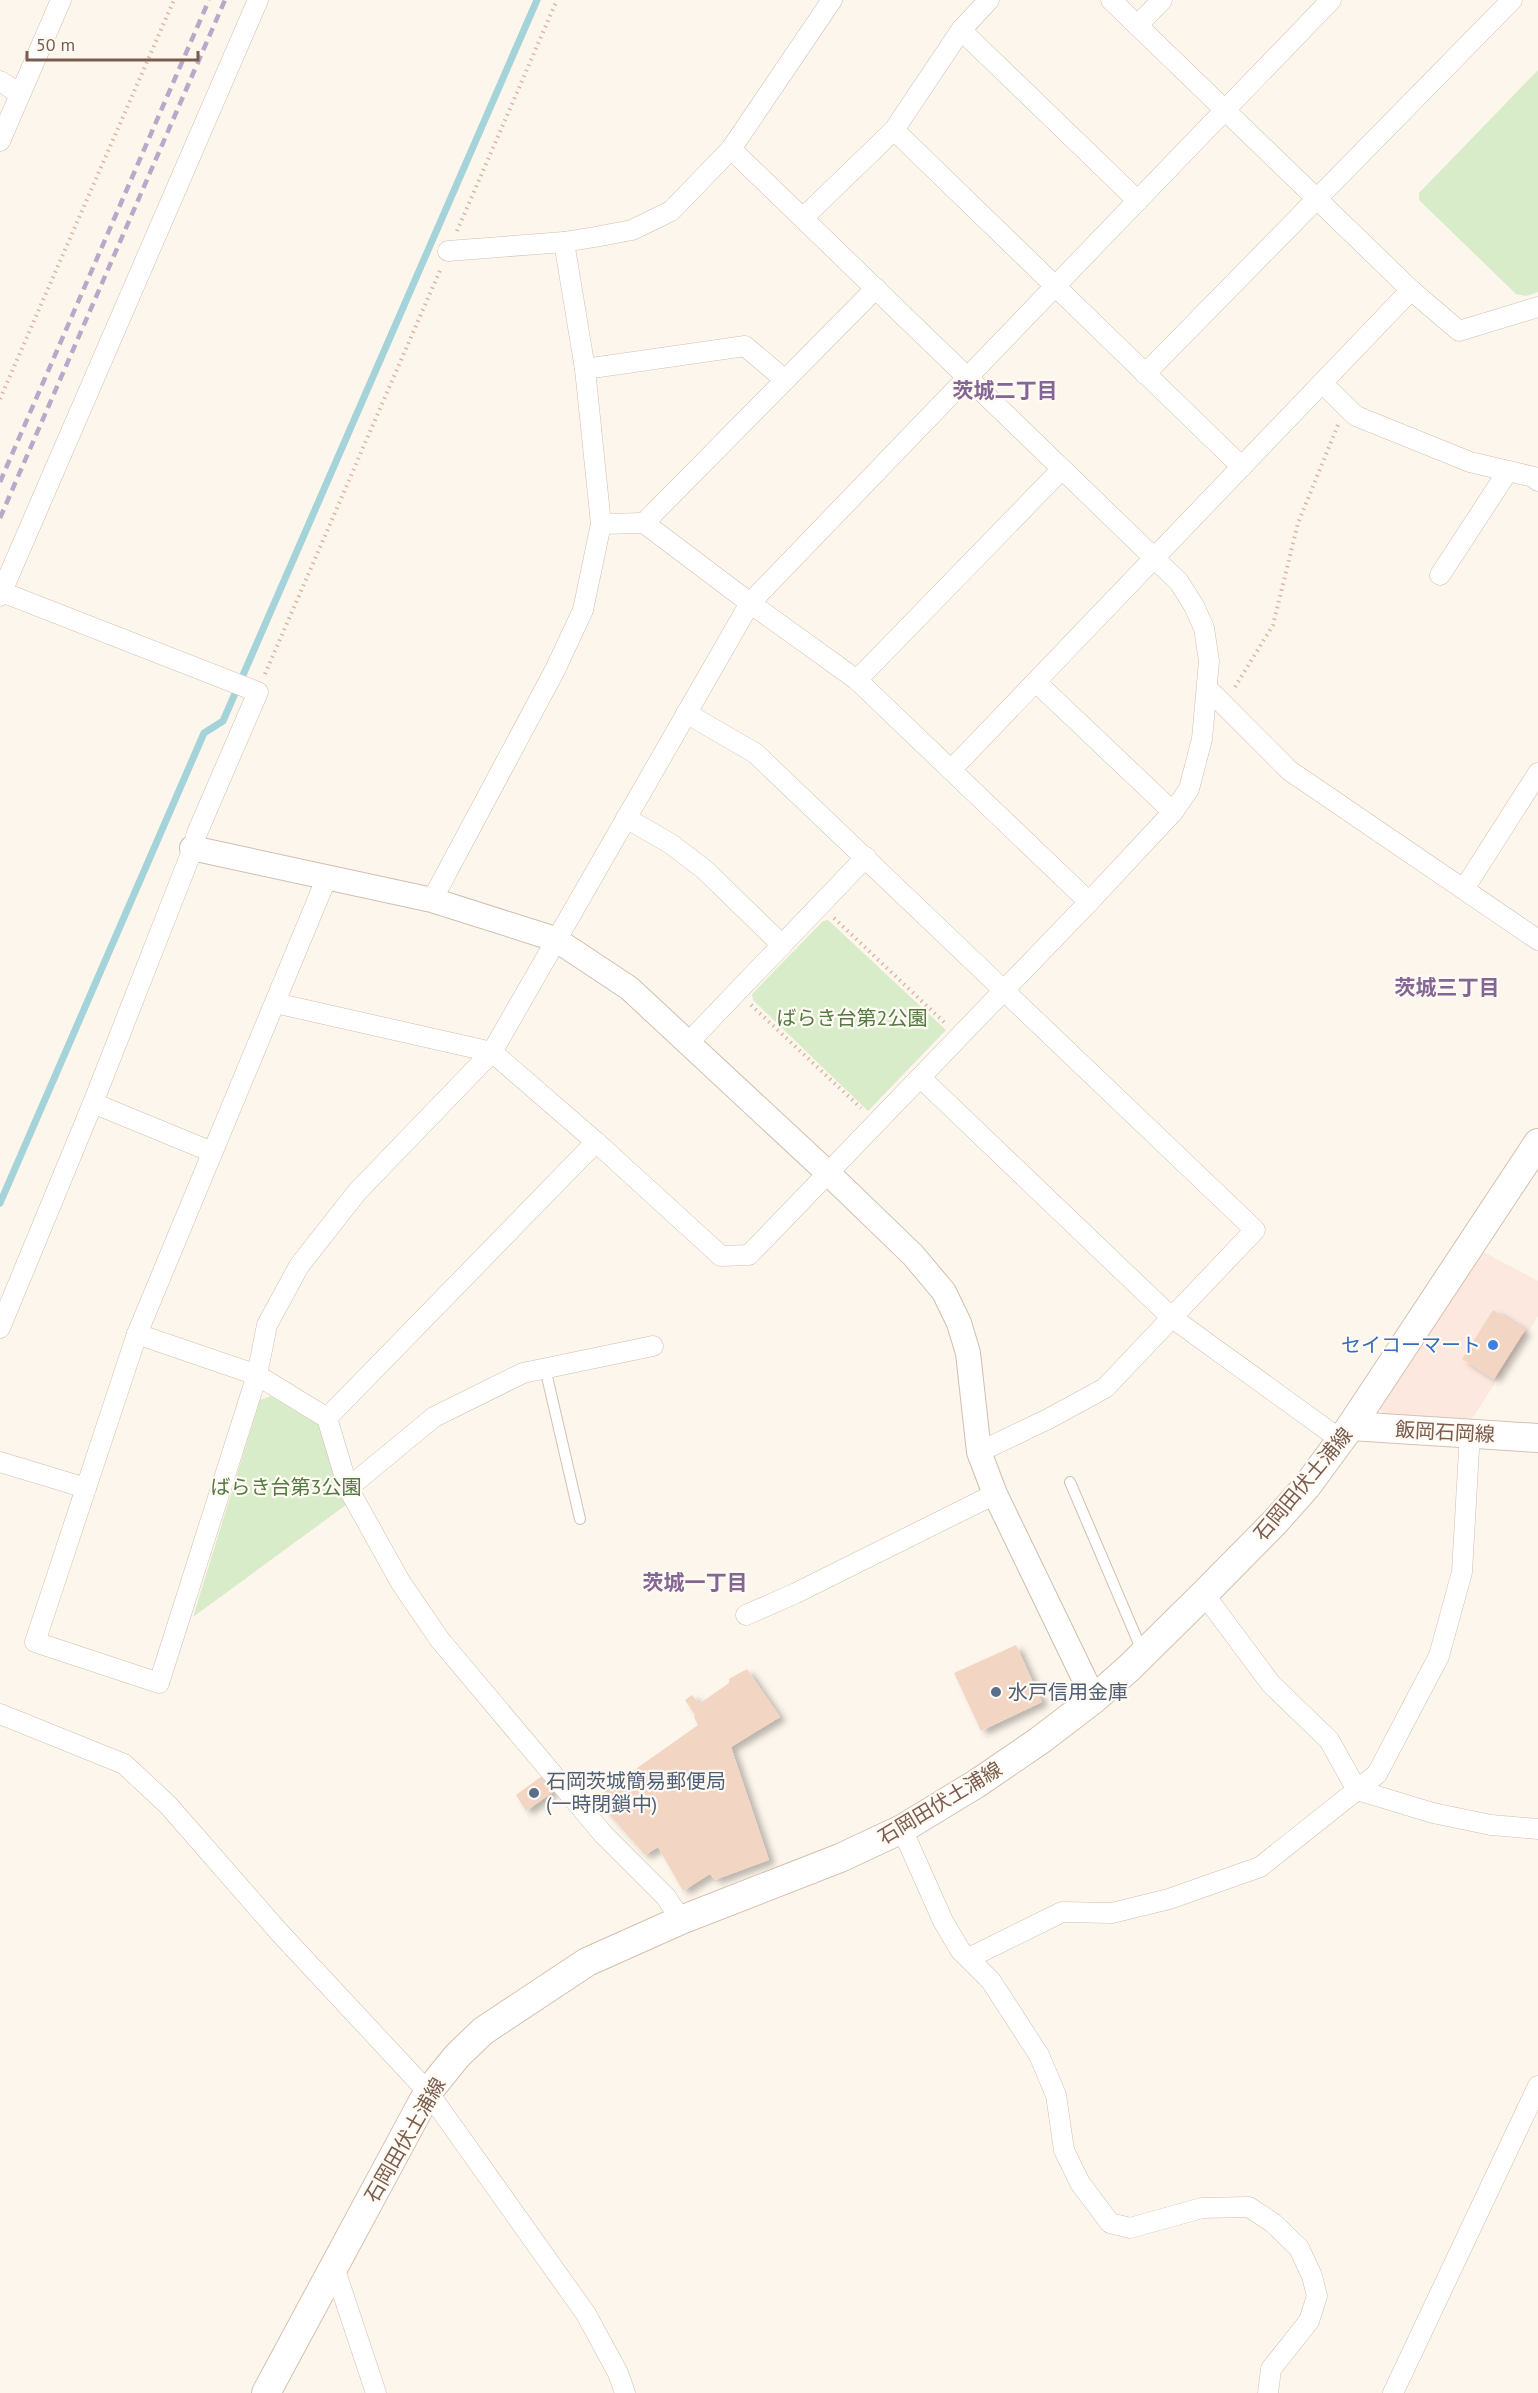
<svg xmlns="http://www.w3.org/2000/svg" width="1538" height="2393" font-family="'PT Sans','Noto Sans JP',sans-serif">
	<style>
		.commercial { fill: #fde8e0 }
		.green { fill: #d8ecc9 }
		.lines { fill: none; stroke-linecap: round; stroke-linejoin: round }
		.stream { stroke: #a5d3da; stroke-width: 7 }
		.building { fill: #f3d5c3; filter: url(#shadow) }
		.service-casing { stroke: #d1beb0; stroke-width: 12 }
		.minor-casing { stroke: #d1beb0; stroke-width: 21 }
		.tertiary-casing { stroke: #d1beb0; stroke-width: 26 }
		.secondary-casing { stroke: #d6c0b0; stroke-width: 30 }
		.path { stroke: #d9b8a5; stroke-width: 4; stroke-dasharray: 1.5 4.5; stroke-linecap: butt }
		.service { stroke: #fff; stroke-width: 10 }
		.minor { stroke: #fff; stroke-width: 20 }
		.tertiary { stroke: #fff; stroke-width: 24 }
		.secondary { stroke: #fff; stroke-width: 28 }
		.rail { stroke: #b9a8c9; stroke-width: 4.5; stroke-dasharray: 9 6; stroke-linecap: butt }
		.shop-dot { fill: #3f7fe0; stroke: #fffaf3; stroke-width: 2 }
		.service-dot { fill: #5c6f8a; stroke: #fffaf3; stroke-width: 2 }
		.labels { text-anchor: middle; stroke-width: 4.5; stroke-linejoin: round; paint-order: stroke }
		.park-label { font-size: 20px; fill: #537a41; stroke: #fffaf3 }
		.shop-label { font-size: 20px; fill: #366cbe; stroke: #fffaf3; text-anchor: end }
		.street-label { font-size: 20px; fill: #7a5c4d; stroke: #fffaf3 }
		.service-label { font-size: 20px; fill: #4e5e75; stroke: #fffaf3; text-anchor: start }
		.neighbourhood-label { font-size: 21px; font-weight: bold; fill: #846695; stroke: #fffaf3 }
	</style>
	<defs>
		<filter id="shadow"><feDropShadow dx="6" dy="4" stdDeviation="3" flood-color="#0004"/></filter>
	</defs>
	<rect width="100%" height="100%" fill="#fdf6ec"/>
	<polygon class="commercial" points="1480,1250 1538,1281 1538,1316 1474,1416 1468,1421 1384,1415 1380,1409 1382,1401"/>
	<g class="green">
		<polygon points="1538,70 1538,292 1526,296 1516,294 1419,200 1419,193"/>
		<polygon points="828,920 946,1030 868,1111 753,1000 752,994 823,921"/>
		<polygon points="271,1396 319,1425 346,1505 193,1617 260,1400"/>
	</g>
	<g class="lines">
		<polyline class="stream" points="0,1203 204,733 223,721 537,0"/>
	</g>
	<g class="building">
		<polygon points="1493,1310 1525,1330 1494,1379 1462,1359"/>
		<polygon points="1016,1645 1042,1702 981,1731 954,1673"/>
		<polygon points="747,1669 780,1717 731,1747 769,1860 715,1880 710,1874 683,1891 658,1847 645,1855 605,1810 599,1795 698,1725 694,1717 695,1715 685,1700 692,1695 699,1704 729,1683 729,1679"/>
		<polygon points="542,1776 553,1792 526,1811 516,1795"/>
	</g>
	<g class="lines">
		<g class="service-casing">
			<g id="service">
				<polyline points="545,1368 580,1519"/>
				<polyline points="1070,1482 1143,1653"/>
			</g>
		</g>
		<g class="minor-casing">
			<g id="minor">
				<polyline points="1111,0 1411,290 1459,331 1538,307"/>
				<polyline points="1137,26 1162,0"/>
				<polyline points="961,30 1138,201"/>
				<polyline points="0,81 20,94"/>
				<polyline points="894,130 1242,467"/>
				<polyline points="0,141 61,0"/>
				<polyline points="803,218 894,130 961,30 989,0"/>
				<polyline points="448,251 564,242 595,237 632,230 671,211 731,149 832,0"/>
				<polyline points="585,369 745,346 785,380"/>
				<polyline points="1145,374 1512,0"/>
				<polyline points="1323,384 1356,416 1470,462 1534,477 1538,481"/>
				<polyline points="644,523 876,288"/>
				<polyline points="601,524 644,523 750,603 857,680 1089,902"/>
				<polyline points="1440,575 1508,471"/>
				<polyline points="0,596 258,0"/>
				<polyline points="857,680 1062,469"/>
				<polyline points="1036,682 1173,812"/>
				<polyline points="1208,689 1290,771 1538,940"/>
				<polyline points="686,713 755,753 1255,1230 1105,1388 1048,1419 979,1452"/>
				<polyline points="951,770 1411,290"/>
				<polyline points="626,818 671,844 705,870 782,945"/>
				<polyline points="327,877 137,1334 35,1642 159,1683 257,1375 267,1325 299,1266 357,1192 492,1052 750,603 1331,0"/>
				<polyline points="1464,889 1538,773"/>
				<polyline points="432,900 555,670 583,610 601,524 585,369 564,242"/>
				<polyline points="275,1003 492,1052 596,1142 721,1256 749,1255 1089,902 1173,812 1189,789 1202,739 1209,661 1204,628 1194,606 1179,582 731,149"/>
				<polyline points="688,1043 866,857"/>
				<polyline points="921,1078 1171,1317 1341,1440"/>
				<polyline points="93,1103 212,1152"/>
				<polyline points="0,1328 93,1103 190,856 197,833 258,692 2,592"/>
				<polyline points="137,1334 257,1375 327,1418 348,1488 401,1583 440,1640 603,1834 666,1897 681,1920"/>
				<polyline points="327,1418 596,1142"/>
				<polyline points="0,1462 86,1488"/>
				<polyline points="348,1488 434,1417 523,1373 653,1346"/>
				<polyline points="1204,1594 1271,1684 1329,1740 1357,1790 1433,1813 1491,1825 1538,1829"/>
				<polyline points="746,1615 796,1593 995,1494"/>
				<polyline points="0,1714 124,1764 168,1805 279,1932 428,2092 586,2314 618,2373 625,2393"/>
				<polyline points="902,1829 943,1921 960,1950 991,1981 1039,2055 1056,2095 1064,2150 1080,2183 1110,2223 1130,2228 1202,2208 1249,2207 1273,2223 1299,2248 1312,2276 1317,2296 1309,2321 1271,2369 1268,2393"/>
				<polyline points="969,1958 1062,1912 1112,1913 1169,1899 1260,1867 1377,1774 1439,1656 1462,1572 1470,1432"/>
				<polyline points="334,2267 376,2393"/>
				<polyline points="1393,2393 1538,2086"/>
			</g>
		</g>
		<g class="tertiary-casing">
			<polyline id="tertiary" points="192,848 432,900 555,939 629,988 829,1174 913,1255 944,1292 959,1323 968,1353 979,1452 995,1494 1094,1699"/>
		</g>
		<g class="secondary-casing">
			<g id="secondary">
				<polyline points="1351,1426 1538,1438"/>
				<polyline points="266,2393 428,2092 457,2056 483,2031 587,1962 681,1920 840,1858 902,1829 976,1784 1039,1741 1094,1699 1129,1668 1204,1594 1275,1522 1307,1486 1351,1426 1538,1143"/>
			</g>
		</g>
		<g class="path">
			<polyline points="457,231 557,0"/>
			<polyline points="0,399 174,0"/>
			<polyline points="265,674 441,268"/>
			<polyline points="1235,687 1273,625 1298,523 1338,425"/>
			<polyline points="834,918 946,1024"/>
			<polyline points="751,1005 861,1108"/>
		</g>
		<use href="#service" class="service"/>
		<use href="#minor" class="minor"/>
		<use href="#tertiary" class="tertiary"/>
		<use href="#secondary" class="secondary"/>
		<g class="rail">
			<polyline points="0,482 209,0"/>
			<polyline points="0,518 225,0"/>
		</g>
	</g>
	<circle class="shop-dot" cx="1493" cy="1345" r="6"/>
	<g class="service-dot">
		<circle cx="996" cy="1692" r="6"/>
		<circle cx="534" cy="1793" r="6"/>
	</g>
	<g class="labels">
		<g class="park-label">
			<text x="852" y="1025">ばらき台第2公園</text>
			<text x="286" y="1494">ばらき台第3公園</text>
		</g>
		<g class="shop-label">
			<text x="1481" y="1352">セイコーマート</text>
		</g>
		<g class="street-label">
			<text transform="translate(1445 1432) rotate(3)" y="7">飯岡石岡線</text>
			<text transform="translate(1303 1484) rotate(-50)" y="7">石岡田伏土浦線</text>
			<text transform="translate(940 1803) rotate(-31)" y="7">石岡田伏土浦線</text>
			<text transform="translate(405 2140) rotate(-60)" y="7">石岡田伏土浦線</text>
		</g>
		<g class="service-label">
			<text x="1008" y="1699">水戸信用金庫</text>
			<text x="546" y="1788">石岡茨城簡易郵便局<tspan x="546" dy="23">(一時閉鎖中)</tspan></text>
		</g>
		<g class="neighbourhood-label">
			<text x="1005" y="398">茨城二丁目</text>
			<text x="1447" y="995">茨城三丁目</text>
			<text x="695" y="1590">茨城一丁目</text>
		</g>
	</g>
	<path d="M27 51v9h171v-9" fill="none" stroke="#7a5c4d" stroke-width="3"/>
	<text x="36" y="51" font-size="18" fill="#7a5c4d" stroke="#fffaf3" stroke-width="4.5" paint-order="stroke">50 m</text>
</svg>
